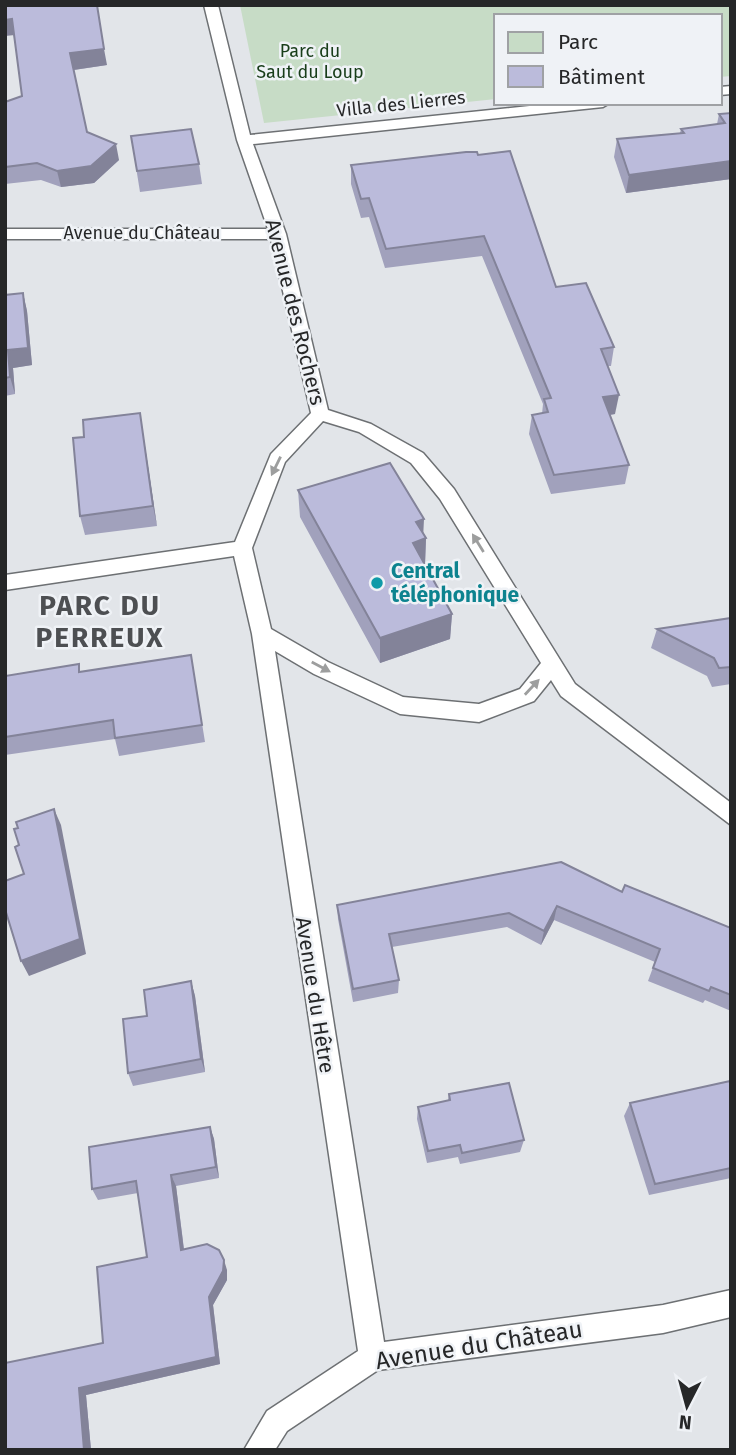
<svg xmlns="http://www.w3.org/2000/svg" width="736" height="1455" font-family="'Fira Sans',sans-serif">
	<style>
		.green { fill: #c7dcc6 }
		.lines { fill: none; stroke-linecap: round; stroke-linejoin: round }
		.lane-casing { stroke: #6d7073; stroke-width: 3 }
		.lane { fill: #fff; fill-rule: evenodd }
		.wall { fill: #a1a1bc }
		.shaded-wall { fill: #838399 }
		.building { fill: #bbbbdb; stroke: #838399; stroke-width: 2 }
		.oneway { fill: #9d9e9e }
		.culture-dot { fill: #0f9aa8; stroke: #eff2f6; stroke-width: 2.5 }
		.labels { text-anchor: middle; stroke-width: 5; stroke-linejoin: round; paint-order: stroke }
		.far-park-label { font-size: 18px; fill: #183d19; stroke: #eff2f6 }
		.far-street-label { font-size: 18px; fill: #262728; stroke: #eff2f6 }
		.street-label { font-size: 21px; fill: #262728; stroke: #eff2f6 }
		.culture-label { font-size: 21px; font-weight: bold; fill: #0d838f; stroke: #eff2f6; text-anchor: start }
		.near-street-label { font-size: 24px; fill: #262728; stroke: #eff2f6 }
		.district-label { font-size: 28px; font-weight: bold; letter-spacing: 2px; fill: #4d4f52; stroke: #eff2f6 }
	</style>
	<rect width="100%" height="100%" fill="#e2e5e9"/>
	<polygon class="green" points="240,5 731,5 731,76 720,77 720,16 496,16 496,99 264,123"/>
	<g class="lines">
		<g class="lane-casing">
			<g id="lane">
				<path d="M204,5H218L250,135L558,103H610L603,107L253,144L286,234L328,410L371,424L423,453L454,489L575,684L731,803V825L561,696L551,680L534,701L479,722L400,714L314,674L275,651L384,1342L663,1305L731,1290V1317L663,1333L378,1370L287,1431L275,1450H244L267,1411L358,1351L252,634L234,556L5,590V575L235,542L271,454L311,413L271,239H5V229H268L237,140ZM323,421L359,432L411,463L440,499L541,663L520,689L479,704L403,697L328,662L271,629L252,548L285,462Z"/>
				<polygon points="731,86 731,94 720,95 720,87"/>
			</g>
		</g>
		<use href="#lane" class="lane"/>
	</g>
	<g class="wall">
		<polygon points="5,5 107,65 74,70 87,132 119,160 94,183 61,187 41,180 5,184 5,102 22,96 14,36"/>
		<polygon points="731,113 731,179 626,193 614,157 617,139 680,133 681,129 717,124 719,114"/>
		<polygon points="131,136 199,164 202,184 140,192"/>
		<polygon points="478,155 556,287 614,347 611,366 608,366 615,414 610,415 629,465 625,484 551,494 529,434 532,415 542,414 543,404 482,256 385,268 369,217 361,218 351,184 351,165"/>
		<polygon points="23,293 27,311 32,365 13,368 15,394 5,396 5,295"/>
		<polygon points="143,433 157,526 85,535 80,516 84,437"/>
		<polygon points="298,490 423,534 426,538 425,564 452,614 450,639 380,663 300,517"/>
		<polygon points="731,618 731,684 712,687 707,676 651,648 657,629"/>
		<polygon points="191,655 205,742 119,756 115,739 5,755 5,676 81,672"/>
		<polygon points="622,892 731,933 731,1011 705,1000 703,1003 648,981 655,962 554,920 541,945 507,927 392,947 399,980 398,993 353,1002 338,919 337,905"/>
		<polygon points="191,981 195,996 205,1072 133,1086 128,1073 147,1016"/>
		<polygon points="731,1083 731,1178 649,1195 624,1116 630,1103"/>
		<polygon points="449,1094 524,1140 520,1152 460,1164 458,1157 427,1163 417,1119 418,1107 448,1101"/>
		<polygon points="210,1127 214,1139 219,1178 176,1186 184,1249 227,1270 227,1280 213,1305 220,1364 86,1395 91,1450 5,1450 103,1343 147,1257 138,1193 98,1200 92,1189"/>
	</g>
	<g class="shaded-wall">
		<polygon points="12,19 15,35 5,36 5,20"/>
		<polygon points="104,49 107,65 73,70 70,53"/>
		<polygon points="116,144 119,160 94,183 61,187 57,171"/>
		<polygon points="731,161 731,179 626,193 629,175"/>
		<polygon points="23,293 27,311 32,365 13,368 15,394 10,377 8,350"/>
		<polygon points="619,395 615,414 600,416 603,397"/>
		<polygon points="140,413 143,433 157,526 153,506"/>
		<polygon points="424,519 423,539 426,538 425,564 413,543 416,522"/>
		<polygon points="452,614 450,639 380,663 380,638"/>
		<polygon points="54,809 61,825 86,954 29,976 21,961"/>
		<polygon points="557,906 554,920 541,945 544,931"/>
		<polygon points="191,981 195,996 205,1072 201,1059"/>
		<polygon points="210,1127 214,1139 219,1178 216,1167"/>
		<polygon points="171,1175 176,1186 185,1259 181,1250"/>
		<polygon points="224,1260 227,1270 227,1280 213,1305 220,1364 86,1395 91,1450 84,1450 79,1388 209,1297"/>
	</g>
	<g class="building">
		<polygon points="5,5 97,5 104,49 70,53 87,132 116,144 91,166 57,171 37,163 5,167 5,102 22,96 12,19 5,20"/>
		<polygon points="731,113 731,161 629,175 617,139 684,133 681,129 725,123 719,114"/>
		<polygon points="191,129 199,164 137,171 131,136"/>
		<polygon points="510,151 556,287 586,283 614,347 601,349 619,395 603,397 629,465 554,475 532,415 548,412 544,399 551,398 484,236 386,249 369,198 361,199 351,165 466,152 477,152 478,155"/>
		<polygon points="23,293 28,348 8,350 10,377 5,378 5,295"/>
		<polygon points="140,413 153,506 80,516 73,438 84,437 83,420"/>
		<polygon points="390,463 424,519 416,522 426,538 413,543 452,614 380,638 298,490"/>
		<polygon points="731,618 731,667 719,668 714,658 657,629"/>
		<polygon points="191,655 202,725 115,738 113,720 5,737 5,676 79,664 79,672"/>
		<polygon points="54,809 80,939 21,961 5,909 5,881 24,874 15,847 19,845 14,829 18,828 16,822"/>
		<polygon points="561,862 622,892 625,885 731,928 730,932 731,933 731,995 711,987 709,991 653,968 660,949 557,906 544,931 509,913 389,934 399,980 353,989 337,905"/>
		<polygon points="191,981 201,1059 128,1073 123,1019 147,1016 144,990"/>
		<polygon points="730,1081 731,1168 655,1184 630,1103"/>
		<polygon points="509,1083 524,1140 462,1153 460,1145 428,1151 418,1107 450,1100 449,1094"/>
		<polygon points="210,1127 216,1167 171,1175 181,1250 207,1244 219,1250 224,1260 223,1271 209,1297 216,1357 79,1388 84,1450 5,1450 5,1363 103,1343 97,1267 147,1257 136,1181 92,1189 89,1147"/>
	</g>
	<defs><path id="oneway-solid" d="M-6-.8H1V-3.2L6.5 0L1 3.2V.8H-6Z" transform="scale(1.75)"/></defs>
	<g class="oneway">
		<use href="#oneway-solid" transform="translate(276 466) rotate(116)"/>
		<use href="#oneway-solid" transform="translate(478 543) rotate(-122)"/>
		<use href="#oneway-solid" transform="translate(321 667) rotate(28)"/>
		<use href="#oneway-solid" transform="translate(532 687) rotate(-47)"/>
	</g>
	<circle class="culture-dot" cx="377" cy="583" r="7"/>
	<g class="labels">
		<g class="far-park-label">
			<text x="310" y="57">Parc du<tspan x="310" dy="21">Saut du Loup</tspan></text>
		</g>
		<g class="far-street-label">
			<text transform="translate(401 104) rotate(-6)" y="6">Villa des Lierres</text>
			<text x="142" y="239">Avenue du Château</text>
		</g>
		<g class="street-label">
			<text transform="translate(295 312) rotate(76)" y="7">Avenue des Rochers</text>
			<text transform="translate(315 995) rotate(81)" y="7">Avenue du Hêtre</text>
		</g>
		<g class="culture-label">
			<text x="391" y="578">Central<tspan x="391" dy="24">téléphonique</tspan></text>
		</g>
		<g class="near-street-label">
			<text transform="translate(479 1345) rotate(-9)" y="8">Avenue du Château</text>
		</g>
		<g class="district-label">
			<text x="100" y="615">PARC DU<tspan x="100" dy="32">PERREUX</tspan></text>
		</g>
	</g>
	<rect width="736" height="1455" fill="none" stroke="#262728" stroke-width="14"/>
	<rect x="494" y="14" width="228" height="91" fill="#eff2f6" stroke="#9fa1a4" stroke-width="2"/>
	<rect x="508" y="32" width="35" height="21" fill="#c7dcc6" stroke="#9fa1a4" stroke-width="2"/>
	<text x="558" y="49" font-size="21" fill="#262728">Parc</text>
	<rect x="508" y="66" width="35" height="21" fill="#bbbbdb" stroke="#9fa1a4" stroke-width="2"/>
	<text x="558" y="84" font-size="21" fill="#262728">Bâtiment</text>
	<g transform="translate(687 1406) rotate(186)" stroke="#eff2f6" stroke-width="5" paint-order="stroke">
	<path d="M0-5L12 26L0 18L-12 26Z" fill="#262728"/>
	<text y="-10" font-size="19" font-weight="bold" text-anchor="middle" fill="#262728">N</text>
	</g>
</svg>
